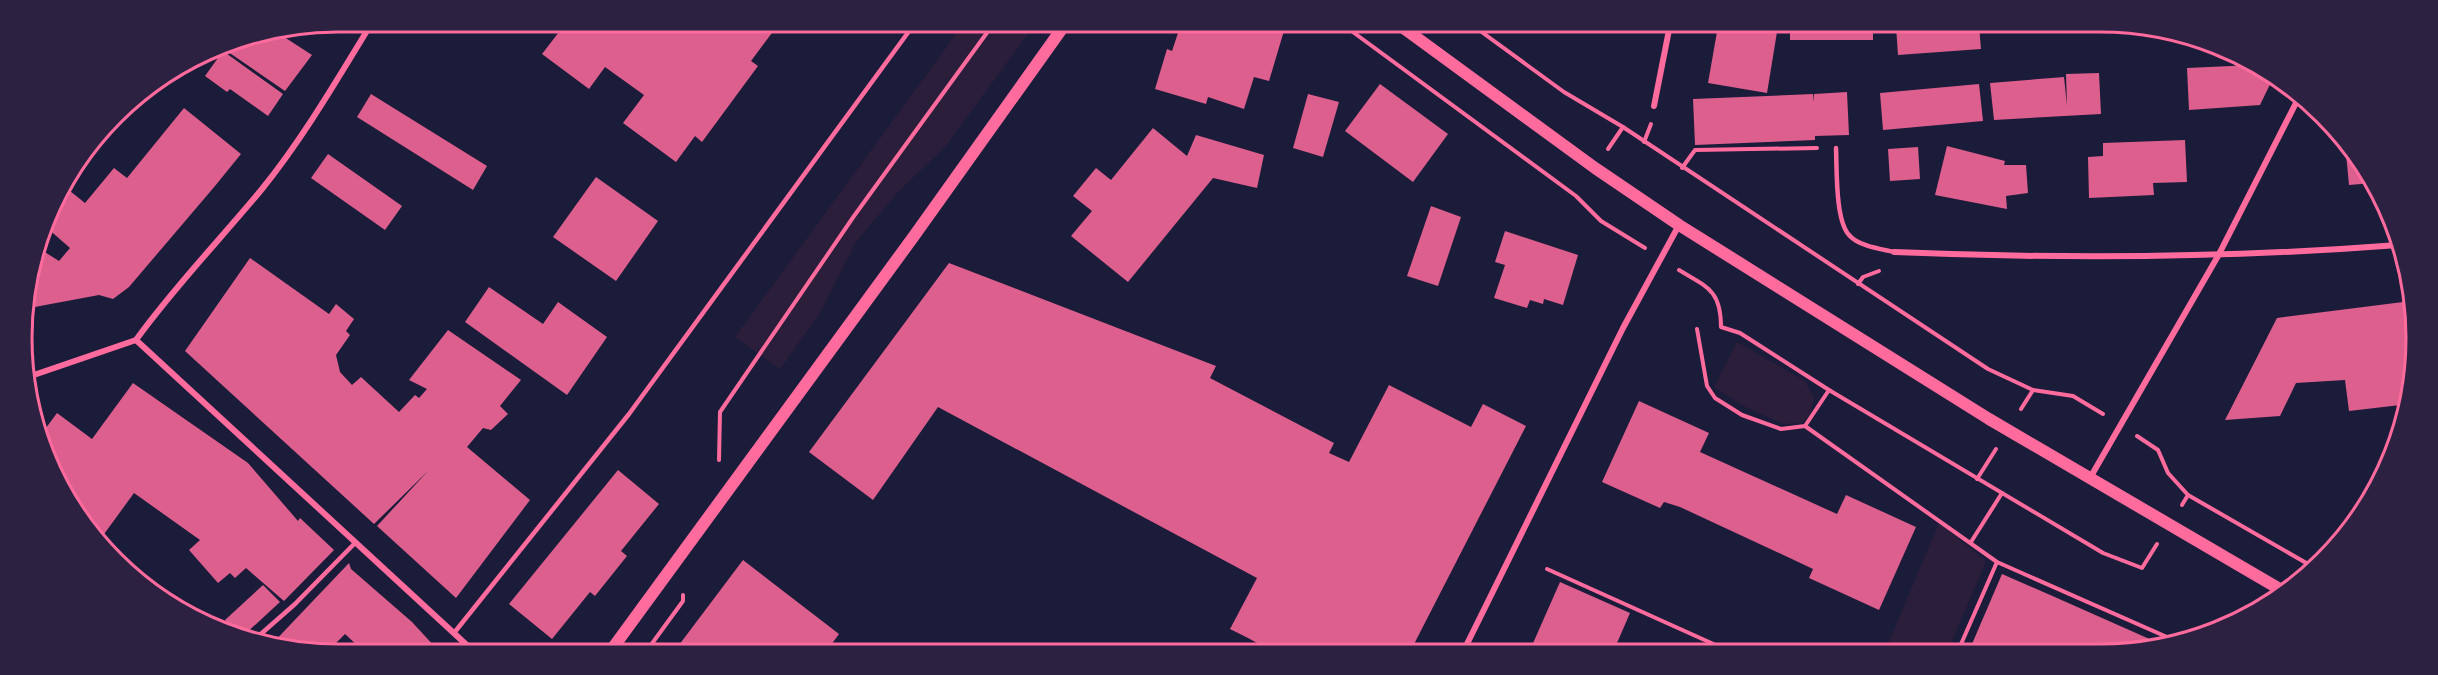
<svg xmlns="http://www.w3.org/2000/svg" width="2438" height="675" font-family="'PT Serif',serif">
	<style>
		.green { fill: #2a1e3b }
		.building { fill: #dd5f8e }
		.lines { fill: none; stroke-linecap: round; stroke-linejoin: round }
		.path { stroke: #ff6b9d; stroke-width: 4 }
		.service { stroke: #ff6b9d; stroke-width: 4.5 }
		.minor { stroke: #ff6b9d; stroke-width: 6 }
		.secondary { stroke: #ff6b9d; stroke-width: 12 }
		.rim { fill: none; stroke: #ff6b9d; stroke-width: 3 }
	</style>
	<rect width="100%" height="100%" fill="#1b1b3a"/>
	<g class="green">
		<polygon points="964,23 1036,23 945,147 899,191 856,242 820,313 780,369 735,337"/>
		<polygon points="1737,342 1805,381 1814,398 1810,414 1803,423 1784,424 1747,408 1714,387"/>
		<polygon points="1939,523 1986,561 1948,651 1885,651"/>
	</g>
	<g class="building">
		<polygon points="545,22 780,22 751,61 758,66 702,142 695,136 676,162 623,123 644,95 605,67 589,89 542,54 559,32"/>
		<polygon points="1181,24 1286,24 1269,81 1254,77 1244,109 1208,97 1206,104 1155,89 1167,49 1172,51"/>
		<polygon points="1570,25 1604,25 1602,33"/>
		<polygon points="1718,26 1778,26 1767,93 1708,83"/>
		<rect x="1790" y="26" width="83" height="14"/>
		<polygon points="1896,26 1979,26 1981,49 1898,55"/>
		<polygon points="278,33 312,55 285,91 218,45"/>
		<polygon points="223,51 283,94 268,116 230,89 227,92 205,76"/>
		<polygon points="2253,65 2275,74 2260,105 2189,110 2187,68"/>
		<polygon points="2099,73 2101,114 1994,120 1990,83 2064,77 2067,106 2066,74"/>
		<polygon points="1380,84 1448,134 1413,182 1345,131"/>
		<polygon points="1979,84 1983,121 1883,130 1880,93"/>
		<polygon points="1847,92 1849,135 1815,136 1815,140 1695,145 1693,99 1813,94 1813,102 1814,94"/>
		<polygon points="371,94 487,166 473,190 357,117"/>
		<polygon points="1308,94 1339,102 1323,157 1293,148"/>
		<polygon points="184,108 241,154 215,186 129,287 113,299 99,295 24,309 40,249 59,261 70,248 46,227 53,200 65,187 85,203 114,168 127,178"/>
		<polygon points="1153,128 1187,156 1196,135 1264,155 1257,188 1213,178 1128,282 1071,236 1092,211 1073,196 1096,168 1111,180"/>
		<polygon points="2185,140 2187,182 2153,183 2154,195 2089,198 2088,157 2103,156 2103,143"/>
		<polygon points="2345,143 2363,161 2373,183 2349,185"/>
		<polygon points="1947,146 2005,161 2004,165 2026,165 2028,193 2006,196 2007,209 1935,195"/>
		<polygon points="1918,147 1920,179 1890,181 1888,149"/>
		<polygon points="328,154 402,206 385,230 311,178"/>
		<polygon points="596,177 658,221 616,281 553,237"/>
		<polygon points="1431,206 1461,217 1438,286 1407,276"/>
		<polygon points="1505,231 1578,255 1563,305 1544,299 1543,304 1530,300 1527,308 1494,298 1505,265 1495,262"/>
		<polygon points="250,258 329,314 336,304 354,319 346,331 350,335 336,355 340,372 352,385 361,377 399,412 415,395 419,398 427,389 409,380 448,330 521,380 500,406 508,414 491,430 483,428 467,447 530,500 456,598 377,526 428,471 374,524 185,351"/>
		<polygon points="949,263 1216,366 1210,378 1334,443 1329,453 1349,462 1389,385 1471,427 1483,404 1526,426 1411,650 1270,650 1248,638 1230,629 1257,578 938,407 873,500 809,452"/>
		<polygon points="489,287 543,324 558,302 607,337 567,395 465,322"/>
		<polygon points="2411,301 2409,404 2349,411 2345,380 2296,383 2280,416 2225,420 2277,318"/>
		<polygon points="133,383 248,463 298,521 300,518 334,550 284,601 246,568 235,578 230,573 218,583 189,550 200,540 134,493 99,541 86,530 40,436 57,413 92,439"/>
		<polygon points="1639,401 1709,433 1700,452 1837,514 1846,495 1916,527 1879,610 1809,578 1813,569 1794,560 1680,507 1664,502 1660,508 1602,482"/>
		<polygon points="618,470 659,504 621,551 627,556 595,596 590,592 552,639 509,604"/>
		<polygon points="2377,490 2375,495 2368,504 2367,491"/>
		<polygon points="743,560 839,634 828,649 734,649 728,644 725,649 676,649"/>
		<polygon points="349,563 351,569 412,622 436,648 360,648 345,634 331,648 270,646"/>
		<polygon points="2002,574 2057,598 2163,645 2141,651 1969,651"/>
		<polygon points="1560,582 1630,613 1614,650 1530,650"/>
		<polygon points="263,585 280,602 243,636 240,635 225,620"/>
	</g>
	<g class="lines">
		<g class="path">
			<polyline points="1342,24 1576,196 1601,221 1645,248"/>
			<polyline points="1472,25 1564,92 1623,127 1988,369 2033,390 2073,396 2103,414"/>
			<polyline points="1644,142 1651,124"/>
			<polyline points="1608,149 1623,127"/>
			<polyline points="1682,168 1695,150 1817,148"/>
			<path d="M1679,270C1707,287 1721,290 1721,327L1740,333L1829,390L2103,553L2142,568L2157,544"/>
			<polyline points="1858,284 1863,277 1879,271"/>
			<polyline points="1697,329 1707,386 1715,398 1742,415 1781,429 1805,426 1829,390"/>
			<polyline points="2021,409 2033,390"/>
			<polyline points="1805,426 1997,562 2176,641"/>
			<polyline points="2137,436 2158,450 2168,473 2188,495 2315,568"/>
			<polyline points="719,460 720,412 854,216 994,23"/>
			<polyline points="1977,479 1996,449"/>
			<polyline points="2182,505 2188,495"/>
			<polyline points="1971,542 2002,493"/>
			<polyline points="1547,569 1729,651"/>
			<polyline points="648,649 683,601 683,595"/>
			<polyline points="1958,651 1997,562"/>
		</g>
		<g class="service">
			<path d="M1836,148C1837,169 1835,222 1850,236C1859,246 1881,249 1894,252"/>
			<polyline points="454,633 629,414 915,23"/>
			<polyline points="254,640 295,604 355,543"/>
		</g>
		<g class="minor">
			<polyline points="1654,106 1670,25"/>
			<path d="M1894,252C2062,259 2231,258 2398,245"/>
			<polyline points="136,340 470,648"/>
			<path d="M136,340C174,287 220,240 262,189C304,137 338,78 373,21"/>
			<polyline points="28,377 136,340"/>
			<polyline points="2090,478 2218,256 2299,97"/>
			<polyline points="1464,650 1623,328 1679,225"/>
		</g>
		<g class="secondary">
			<polyline points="1398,24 1595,168 1679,225 1989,419 2283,591"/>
			<polyline points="612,649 914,236 1066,23"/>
		</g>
	</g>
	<path d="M0 0H2438V675H0ZM338 32H2100A306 306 0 0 1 2406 338V338A306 306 0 0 1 2100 644H338A306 306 0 0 1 32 338V338A306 306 0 0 1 338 32Z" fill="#2d2142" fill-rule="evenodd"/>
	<path class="rim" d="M338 32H2100A306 306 0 0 1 2406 338V338A306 306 0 0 1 2100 644H338A306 306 0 0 1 32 338V338A306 306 0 0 1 338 32Z"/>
</svg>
